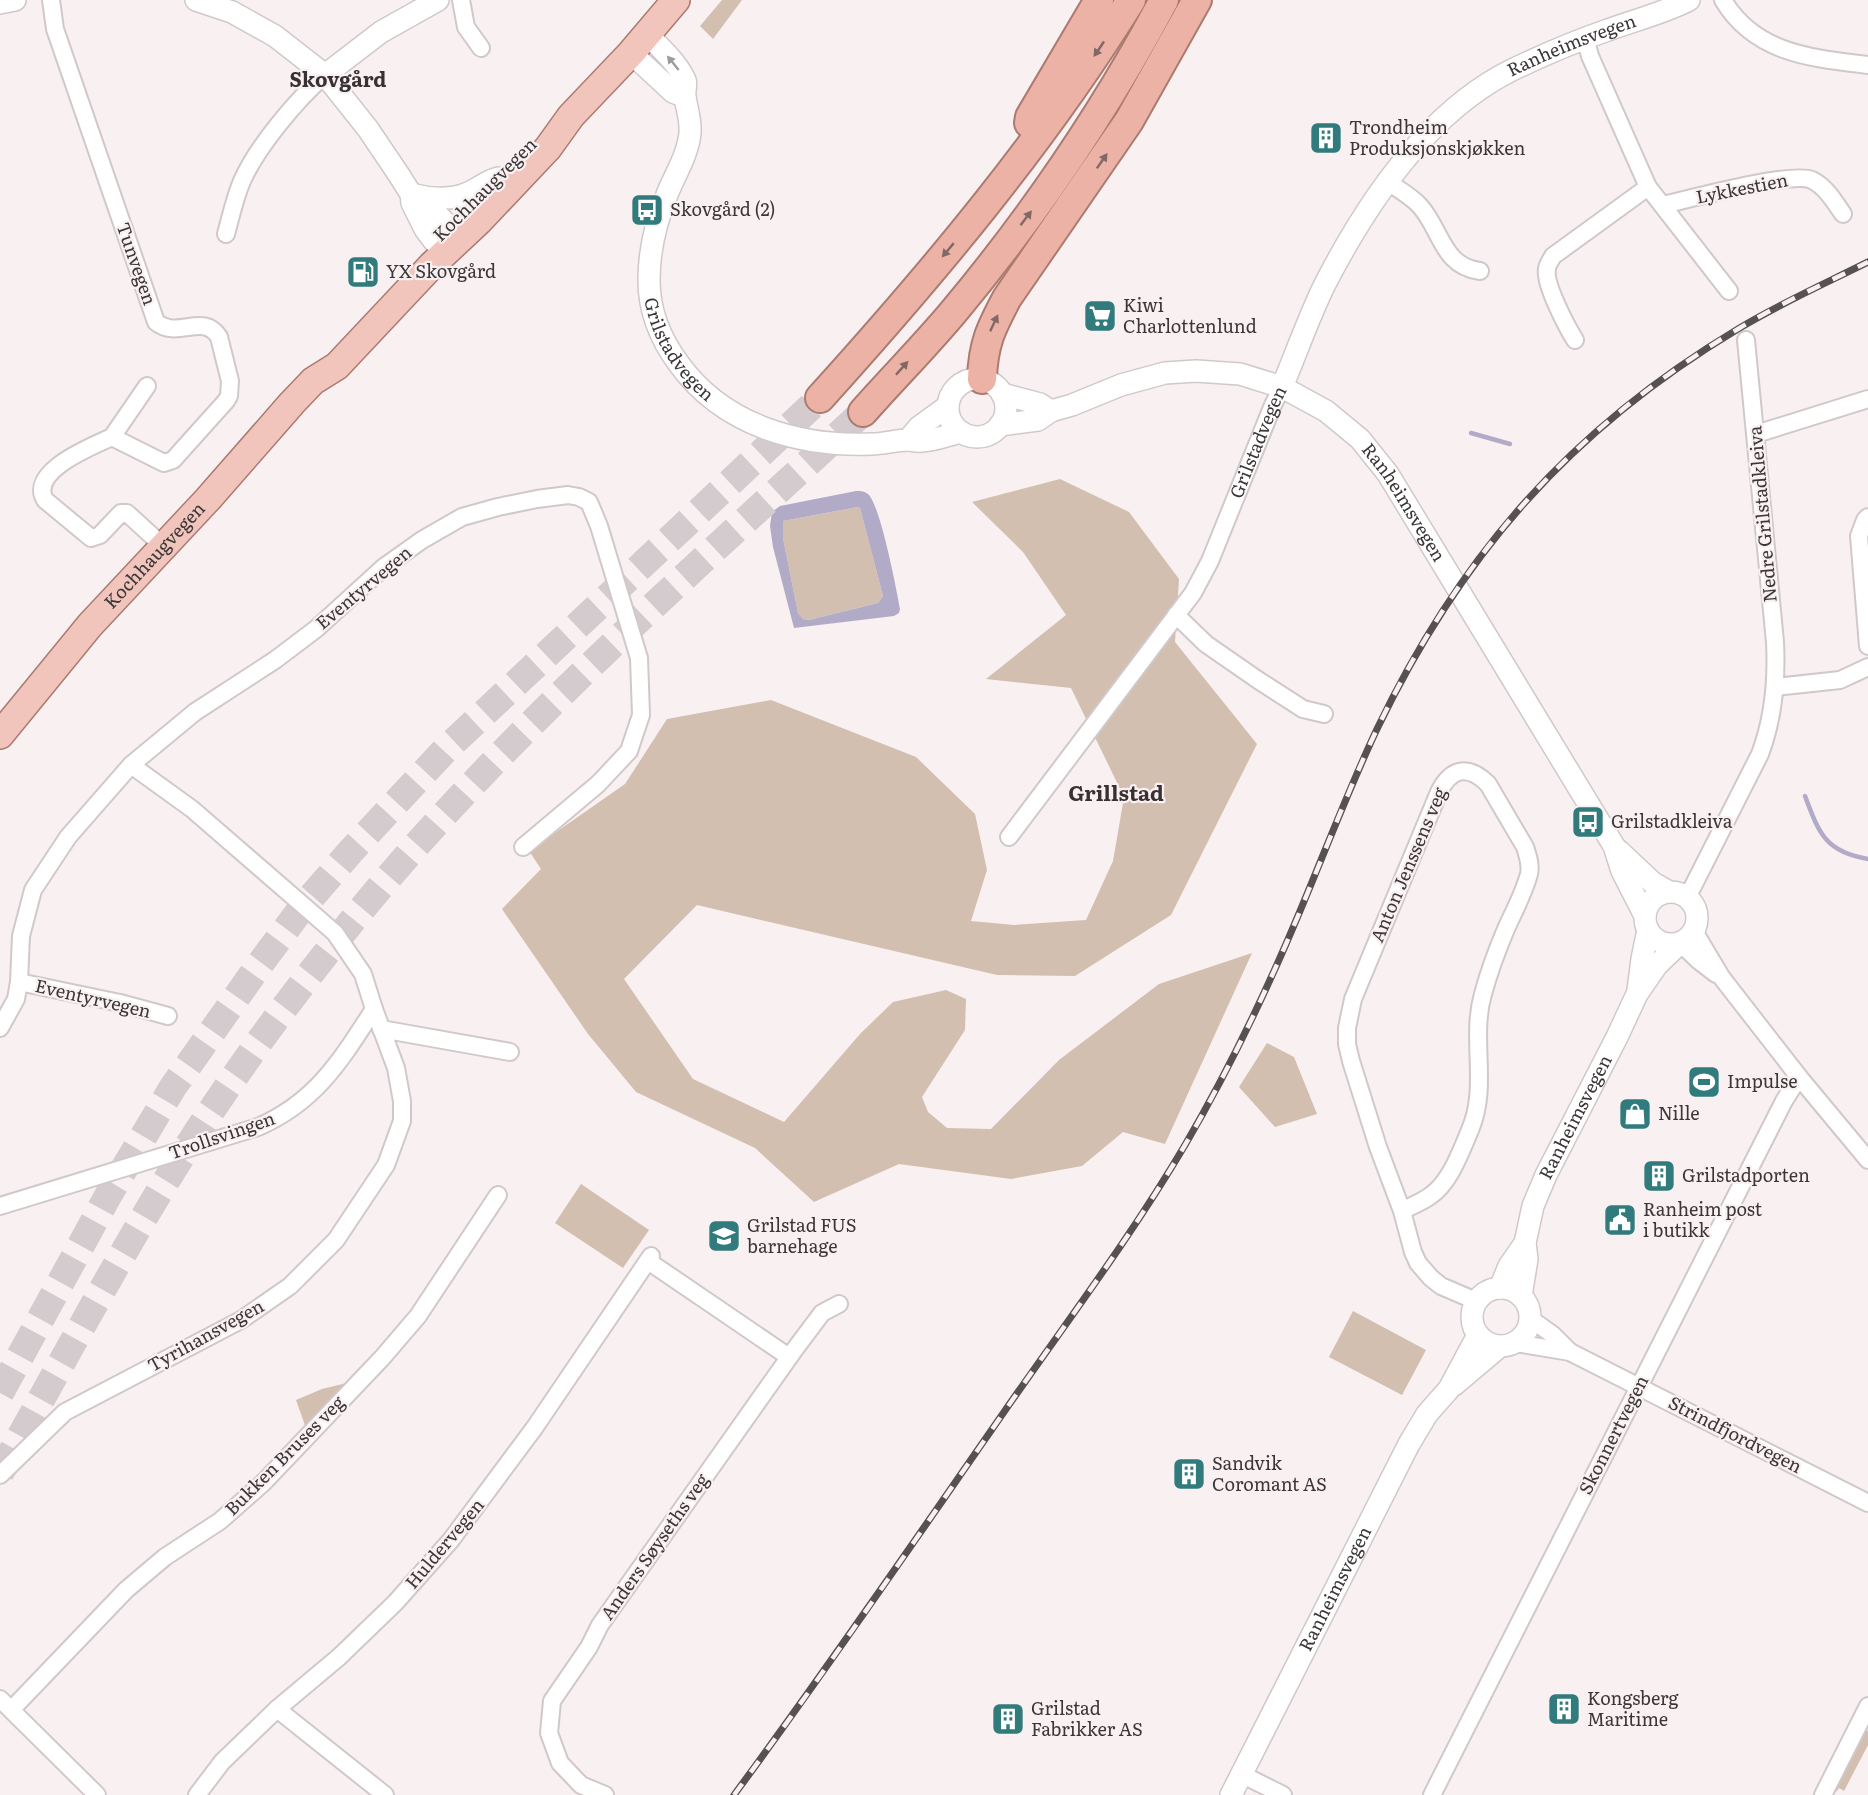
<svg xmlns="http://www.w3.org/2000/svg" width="1868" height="1795" font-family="Literata,serif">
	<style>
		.green { fill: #d2bfaf }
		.water { fill: #b1abc8; fill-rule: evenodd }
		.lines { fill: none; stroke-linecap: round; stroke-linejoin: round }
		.stream { stroke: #b1abc8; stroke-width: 4.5 }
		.trunk-tunnel { stroke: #d3cbcd; stroke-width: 28; stroke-dasharray: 28 14; stroke-linecap: butt }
		.minor-casing { stroke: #d1c8ca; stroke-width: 20 }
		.tertiary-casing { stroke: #d1c8ca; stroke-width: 24 }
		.primary-casing { stroke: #ab7b71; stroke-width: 30 }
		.trunk-casing { stroke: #ab7b71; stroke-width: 32 }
		.minor { stroke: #fff; stroke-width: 16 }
		.tertiary { stroke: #fff; stroke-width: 21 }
		.primary { stroke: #f1c5bc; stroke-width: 27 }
		.trunk { stroke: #ecb2a6; stroke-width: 28 }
		.rail-casing { stroke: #565152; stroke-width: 7 }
		.rail { stroke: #f9f0f2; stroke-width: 4.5; stroke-dasharray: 14; stroke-linecap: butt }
		.oneway { fill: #826864 }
		.oneway2 { fill: #9d9b9c }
		.labels { text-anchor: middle; stroke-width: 4.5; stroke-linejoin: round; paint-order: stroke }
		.street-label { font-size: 18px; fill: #3b3738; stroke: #f9f0f2 }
		.poi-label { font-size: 18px; fill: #3b3738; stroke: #f9f0f2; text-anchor: start }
		.neighbourhood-label { font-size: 20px; font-weight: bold; fill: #383133; stroke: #f9f0f2 }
		.quarter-label { font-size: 21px; font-weight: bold; fill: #383133; stroke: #f9f0f2 }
	</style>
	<rect width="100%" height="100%" fill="#f9f0f2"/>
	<g class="green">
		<polygon points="722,0 742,0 713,39 700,26"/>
		<polygon points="1060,479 1129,512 1179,579 1175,642 1257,744 1171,915 1075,976 997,975 697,905 624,979 693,1079 784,1122 860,1034 893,1002 946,990 966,999 965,1030 922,1097 928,1112 947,1128 991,1129 1059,1060 1159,984 1252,953 1165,1144 1123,1132 1082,1166 1011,1179 899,1164 814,1202 755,1148 636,1092 588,1034 502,909 541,869 529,851 625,784 667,719 771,700 916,757 975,814 987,870 971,921 1014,925 1086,920 1113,861 1124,797 1071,688 986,679 1066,615 1023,552 972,502"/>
		<polygon points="858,507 860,508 883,596 878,603 809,620 803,619 798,613 783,538 783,521"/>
		<polygon points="1267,1043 1294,1057 1317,1114 1275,1127 1239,1087"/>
		<polygon points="581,1184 649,1230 623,1268 555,1223"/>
		<polygon points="1353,1311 1426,1350 1402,1395 1329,1357"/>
		<polygon points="351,1382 306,1428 296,1400 322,1389"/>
		<polygon points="1864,1729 1868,1731 1868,1745 1844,1791 1839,1788 1836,1792 1833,1791"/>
	</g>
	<path class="water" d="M856,491C861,491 865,491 869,495C881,509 896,587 900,609L899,613L894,616L794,628L773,547L770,526L772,512L780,506ZM858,507L860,508L883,596L878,603L809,620L803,619L798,613L783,538V521Z"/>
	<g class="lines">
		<g class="stream">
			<polyline points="1471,433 1510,444"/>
			<path d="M1805,796C1819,833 1825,852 1868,859"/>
		</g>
		<g class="trunk-tunnel">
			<polyline points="0,1393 109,1194 173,1087 257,968 301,909 351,851 445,750 820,398"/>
			<path d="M0,1473C49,1386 96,1299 146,1214C203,1118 267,1027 336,941C491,745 681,582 863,412"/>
		</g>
		<g class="minor-casing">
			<g id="minor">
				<path d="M51,0L55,29L156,322C178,340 203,312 219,337L230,381L229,396L226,401L173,460L164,463L112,437C93,446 28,471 45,500L91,538L100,535L121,513H127L163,546"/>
				<polyline points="461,0 466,27 481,48"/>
				<path d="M1723,0C1755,54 1812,58 1868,65"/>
				<polyline points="1585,38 1590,56 1648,187 1729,291"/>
				<path d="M1386,181C1398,189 1411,196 1420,206C1442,231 1442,266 1480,271"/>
				<path d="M1663,205C1689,199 1792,171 1812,180C1826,187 1834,201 1843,214"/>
				<path d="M226,234C231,216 235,197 242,181C257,147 297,99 325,75"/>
				<path d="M1575,340C1567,327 1544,284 1547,269C1547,265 1551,260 1553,256L1648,187"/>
				<polyline points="1756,434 1868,399"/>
				<polyline points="112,437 147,386"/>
				<polyline points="1868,517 1865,520 1859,536 1868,646"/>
				<polyline points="1176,615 1206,644 1258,680 1303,709 1324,714"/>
				<polyline points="1775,687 1840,680 1868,667"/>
				<path id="s1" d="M1009,837L1193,593L1210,561L1273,405L1282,387"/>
				<path d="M1687,898L1760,754C1774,717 1777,681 1775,642L1746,340"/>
				<polyline points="1694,931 1722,978 1799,1077 1868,1160"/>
				<polyline points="1680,943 1699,961 1716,974"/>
				<polyline points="19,982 120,1003 168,1016"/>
				<polyline points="0,1028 16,999 19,982 21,936 33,890 68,837 131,765 195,712 275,660 316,629 384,567 422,540 462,517 498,507 537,499 568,495 579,497 589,502 599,526 639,658 641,715 629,751 598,784 523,847"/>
				<polyline points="381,1029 510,1052"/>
				<path d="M0,1206L258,1127C316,1102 341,1060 374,1009L363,974L335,933L192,809L131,765"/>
				<path d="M1402,1211C1411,1206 1422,1202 1430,1196C1450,1183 1461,1151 1470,1130C1489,1086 1470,1039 1483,994C1489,972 1497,950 1506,929C1514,911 1524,893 1529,874C1531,865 1528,856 1525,847L1488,784C1468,764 1451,768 1439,792L1353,999L1347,1028V1044L1351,1061L1378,1147L1402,1211L1413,1252L1418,1263L1431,1278L1441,1286L1476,1301"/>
				<polyline points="648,1261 789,1357"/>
				<polyline points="1531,1319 1553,1335 1570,1352"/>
				<polyline points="1516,1343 1570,1352 1868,1503"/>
				<polyline points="0,1475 65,1412 241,1320 290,1286 336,1240 386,1165 402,1121 402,1101 396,1068 374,1009"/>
				<polyline points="0,1699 97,1795"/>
				<polyline points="12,1709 126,1590 165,1557 220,1521 263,1483 382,1358 418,1316 498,1195"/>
				<polyline points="277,1709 385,1795"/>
				<polyline points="1241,1774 1283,1795"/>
				<polyline points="197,1795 222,1762 277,1709 339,1657 395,1603 451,1540 535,1427 651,1256"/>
				<polyline points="605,1795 581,1785 560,1763 549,1733 552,1701 589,1647 600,1625 795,1349 822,1313 839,1304"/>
				<polyline points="1432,1795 1784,1101 1799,1077"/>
				<polyline points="1823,1795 1868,1706"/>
			</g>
		</g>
		<g class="tertiary-casing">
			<g id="tertiary">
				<polyline points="196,0 232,12 275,36 325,75 368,129 399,175 411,194 412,203 425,229 434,241 453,246 448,226 421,197"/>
				<polyline points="0,3 15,0"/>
				<path id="s2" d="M647,34C660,48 677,62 685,80C687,85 684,91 685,97C687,110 691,120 690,133C688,154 676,173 668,192C656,221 649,249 649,280C649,311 661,340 679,364C723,425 798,447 872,444C884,444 896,440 908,440C912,440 917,442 921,441C934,441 948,435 961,432"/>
				<polyline points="631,53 673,92 685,97"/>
				<polyline points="325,75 381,32 438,0"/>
				<path d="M415,195C430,199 454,200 468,193C480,188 484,182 498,178"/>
				<circle cx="977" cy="408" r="29"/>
				<path id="s3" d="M1282,387C1296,354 1308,319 1324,286C1366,204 1427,112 1512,70C1543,55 1576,41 1608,30C1635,20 1664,13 1689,0"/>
				<polyline points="1002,394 1040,404 1051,411"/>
				<path id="s4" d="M1000,425L1038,420L1051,411L1072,405L1121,385L1165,373L1196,371L1240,374L1282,387L1326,411L1360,439L1388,474L1614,846L1622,871L1645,916"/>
				<polyline points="908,440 919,427 948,406"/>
				<polyline points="1619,851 1653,883 1669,892"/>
				<circle cx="1671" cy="918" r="26"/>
				<polyline points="1638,990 1642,959 1648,930"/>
				<circle cx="1501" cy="1317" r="29"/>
				<polyline points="1500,1288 1509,1266 1525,1243"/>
				<path id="s5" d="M1521,1296L1527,1259L1525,1243L1533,1206L1546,1175L1617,1037L1637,994L1657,965L1680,943"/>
				<polyline points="1454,1385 1499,1347"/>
				<path id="s6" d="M1231,1795L1409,1444L1427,1414L1449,1389L1478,1335"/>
			</g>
		</g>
		<g class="primary-casing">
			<g id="primary">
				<path id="s7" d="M0,735L90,625L208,499L292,403L313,381L337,366L432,265L479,221L548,148L571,116L631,53L676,0"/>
			</g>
		</g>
		<g class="trunk-casing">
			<g id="trunk">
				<polyline points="1029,123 1030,117 1099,0"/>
				<path d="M982,379C983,344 991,328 1007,298L1129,121L1197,0"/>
				<path d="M820,398C933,273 1042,143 1131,0"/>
				<path d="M863,412C893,378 926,345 955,310C1035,214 1105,111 1164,0"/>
			</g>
		</g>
		<use href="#minor" class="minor"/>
		<use href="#tertiary" class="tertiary"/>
		<use href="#primary" class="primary"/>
		<use href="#trunk" class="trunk"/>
		<g class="rail-casing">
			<path id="rail" d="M734,1795C827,1669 915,1540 1004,1412C1065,1324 1131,1237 1185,1145C1223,1080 1256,1013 1286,944C1317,873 1344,799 1377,729C1461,554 1571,429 1738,329C1779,304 1824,284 1868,262"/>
		</g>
		<use href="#rail" class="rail"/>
	</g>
	<defs><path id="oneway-solid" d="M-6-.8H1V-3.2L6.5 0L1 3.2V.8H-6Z" transform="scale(1.5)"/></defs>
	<g class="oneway">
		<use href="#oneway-solid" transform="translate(1099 49) rotate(124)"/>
		<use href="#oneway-solid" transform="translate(1102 161) rotate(-55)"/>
		<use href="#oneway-solid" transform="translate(1026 218) rotate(-53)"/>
		<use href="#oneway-solid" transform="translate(948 250) rotate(130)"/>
		<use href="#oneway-solid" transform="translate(994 323) rotate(-65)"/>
		<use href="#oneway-solid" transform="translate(902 368) rotate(-48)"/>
	</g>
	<use class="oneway2" href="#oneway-solid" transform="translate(673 63) rotate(-129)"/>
	<defs>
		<g id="building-square" transform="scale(1.725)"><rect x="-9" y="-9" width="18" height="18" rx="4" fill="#317b7d" stroke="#f9f0f2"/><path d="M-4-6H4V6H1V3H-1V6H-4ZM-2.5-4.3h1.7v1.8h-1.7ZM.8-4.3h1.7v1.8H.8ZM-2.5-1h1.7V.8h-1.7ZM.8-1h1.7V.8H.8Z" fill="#fff"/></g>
		<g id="bus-square" transform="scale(1.725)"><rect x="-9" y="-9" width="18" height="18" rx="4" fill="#317b7d" stroke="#f9f0f2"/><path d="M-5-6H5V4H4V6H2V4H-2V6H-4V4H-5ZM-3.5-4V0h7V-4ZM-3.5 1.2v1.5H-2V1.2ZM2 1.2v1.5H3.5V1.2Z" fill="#fff"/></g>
		<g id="fuel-square" transform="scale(1.725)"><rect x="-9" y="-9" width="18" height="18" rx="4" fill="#317b7d" stroke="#f9f0f2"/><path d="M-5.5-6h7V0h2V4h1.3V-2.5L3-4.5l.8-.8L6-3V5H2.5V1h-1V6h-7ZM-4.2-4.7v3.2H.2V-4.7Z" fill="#fff"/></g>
		<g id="supermarket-square" transform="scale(1.725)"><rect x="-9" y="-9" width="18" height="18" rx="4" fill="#317b7d" stroke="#f9f0f2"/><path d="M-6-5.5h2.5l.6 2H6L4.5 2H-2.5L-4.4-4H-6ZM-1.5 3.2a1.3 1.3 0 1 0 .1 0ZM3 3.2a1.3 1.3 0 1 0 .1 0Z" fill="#fff"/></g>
		<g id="stadium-square" transform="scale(1.725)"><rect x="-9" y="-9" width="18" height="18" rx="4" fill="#317b7d" stroke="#f9f0f2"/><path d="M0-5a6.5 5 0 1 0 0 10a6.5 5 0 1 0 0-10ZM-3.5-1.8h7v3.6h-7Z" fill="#fff"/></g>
		<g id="shop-square" transform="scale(1.725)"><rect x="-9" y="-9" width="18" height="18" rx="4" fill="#317b7d" stroke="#f9f0f2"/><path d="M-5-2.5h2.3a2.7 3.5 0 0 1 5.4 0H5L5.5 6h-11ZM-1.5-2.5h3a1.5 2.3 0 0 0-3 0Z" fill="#fff"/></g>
		<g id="civic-square" transform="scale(1.725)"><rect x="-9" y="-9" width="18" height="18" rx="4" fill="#317b7d" stroke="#f9f0f2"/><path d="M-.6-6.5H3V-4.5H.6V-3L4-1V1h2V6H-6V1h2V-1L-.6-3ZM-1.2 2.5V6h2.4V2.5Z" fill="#fff"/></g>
		<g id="school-square" transform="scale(1.725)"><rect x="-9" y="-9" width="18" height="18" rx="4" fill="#317b7d" stroke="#f9f0f2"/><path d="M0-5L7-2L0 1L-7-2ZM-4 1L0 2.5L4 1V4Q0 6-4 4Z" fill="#fff"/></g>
	</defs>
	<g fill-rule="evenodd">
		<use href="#building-square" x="1326" y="138"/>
		<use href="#bus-square" x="647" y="210"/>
		<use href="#fuel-square" x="363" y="272"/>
		<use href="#supermarket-square" x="1100" y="316"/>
		<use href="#bus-square" x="1588" y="822"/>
		<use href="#stadium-square" x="1704" y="1082"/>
		<use href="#shop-square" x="1635" y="1114"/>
		<use href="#building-square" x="1659" y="1176"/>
		<use href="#civic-square" x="1620" y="1220"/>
		<use href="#school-square" x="724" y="1236"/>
		<use href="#building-square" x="1189" y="1474"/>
		<use href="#building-square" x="1564" y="1709"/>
		<use href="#building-square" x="1008" y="1719"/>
	</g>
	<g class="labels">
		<g class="street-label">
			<text dy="6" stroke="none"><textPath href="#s3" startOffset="465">Ranheimsvegen</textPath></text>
			<text transform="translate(1742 189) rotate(-11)" y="6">Lykkestien</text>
			<text transform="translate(485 190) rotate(-45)" y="6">Kochhaugvegen</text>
			<text transform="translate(136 264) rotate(71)" y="6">Tunvegen</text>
			<text dy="6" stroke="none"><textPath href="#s2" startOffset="345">Grilstadvegen</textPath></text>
			<text dy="6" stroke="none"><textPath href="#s1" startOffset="470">Grilstadvegen</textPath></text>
			<text dy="6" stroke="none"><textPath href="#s4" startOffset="465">Ranheimsvegen</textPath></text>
			<text transform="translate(1763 514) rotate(-95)" y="6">Nedre Grilstadkleiva</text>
			<text dy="6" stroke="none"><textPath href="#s7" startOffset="237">Kochhaugvegen</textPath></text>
			<text transform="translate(364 588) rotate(-40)" y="6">Eventyrvegen</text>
			<text transform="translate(1409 865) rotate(-67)" y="6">Anton Jenssens veg</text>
			<text transform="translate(93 999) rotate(13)" y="6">Eventyrvegen</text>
			<text dy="6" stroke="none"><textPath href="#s5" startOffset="190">Ranheimsvegen</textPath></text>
			<text transform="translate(222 1136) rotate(-19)" y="6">Trollsvingen</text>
			<text transform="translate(206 1336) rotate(-29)" y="6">Tyrihansvegen</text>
			<text transform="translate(1614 1435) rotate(-63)" y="6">Skonnertvegen</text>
			<text transform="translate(1735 1435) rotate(27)" y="6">Strindfjordvegen</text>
			<text transform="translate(285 1456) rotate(-45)" y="6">Bukken Bruses veg</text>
			<text transform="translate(445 1544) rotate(-50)" y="6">Huldervegen</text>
			<text transform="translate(655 1547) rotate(-55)" y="6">Anders Søyseths veg</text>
			<text dy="6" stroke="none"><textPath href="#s6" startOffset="231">Ranheimsvegen</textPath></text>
		</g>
		<g class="poi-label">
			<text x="1349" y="134">Trondheim<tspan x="1349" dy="21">Produksjonskjøkken</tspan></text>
			<text x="670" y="216">Skovgård (2)</text>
			<text x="386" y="278">YX Skovgård</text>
			<text x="1123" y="312">Kiwi<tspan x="1123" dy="21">Charlottenlund</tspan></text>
			<text x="1611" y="828">Grilstadkleiva</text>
			<text x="1727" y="1088">Impulse</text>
			<text x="1658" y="1120">Nille</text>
			<text x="1682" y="1182">Grilstadporten</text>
			<text x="1643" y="1216">Ranheim post<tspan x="1643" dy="21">i butikk</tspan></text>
			<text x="747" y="1232">Grilstad FUS<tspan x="747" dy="21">barnehage</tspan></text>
			<text x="1212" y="1470">Sandvik<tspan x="1212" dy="21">Coromant AS</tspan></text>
			<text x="1587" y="1705">Kongsberg<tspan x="1587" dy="21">Maritime</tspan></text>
			<text x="1031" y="1715">Grilstad<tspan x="1031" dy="21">Fabrikker AS</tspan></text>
		</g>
		<g class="neighbourhood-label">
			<text x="338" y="87">Skovgård</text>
		</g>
		<g class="quarter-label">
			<text x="1116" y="801">Grillstad</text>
		</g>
	</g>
</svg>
